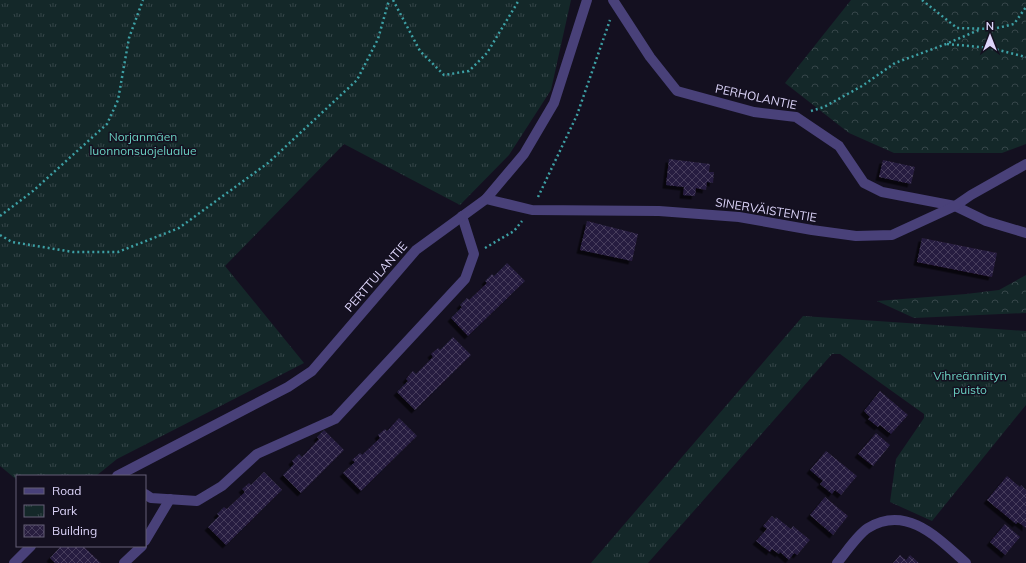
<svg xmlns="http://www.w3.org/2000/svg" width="1026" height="563" font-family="Mulish,sans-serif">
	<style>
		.forest { fill: url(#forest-crowns) }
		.park { fill: url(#park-tufts) }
		.building { fill: url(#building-cross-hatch); filter: url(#shadow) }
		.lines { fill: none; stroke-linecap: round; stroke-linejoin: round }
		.path { stroke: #3da0a5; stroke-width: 2.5; stroke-dasharray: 2 3; stroke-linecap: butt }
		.service { stroke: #494179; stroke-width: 10 }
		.minor { stroke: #494179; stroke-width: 10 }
		.labels { text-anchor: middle; stroke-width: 3; stroke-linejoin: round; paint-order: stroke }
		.street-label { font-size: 12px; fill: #ddd5fa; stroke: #141020 }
		.park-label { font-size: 12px; fill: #6ad0c1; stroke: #141020 }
	</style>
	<defs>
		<pattern id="forest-crowns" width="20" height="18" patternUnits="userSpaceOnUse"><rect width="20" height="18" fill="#142829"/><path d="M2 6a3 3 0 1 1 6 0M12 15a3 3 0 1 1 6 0" fill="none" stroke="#364649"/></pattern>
		<pattern id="park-tufts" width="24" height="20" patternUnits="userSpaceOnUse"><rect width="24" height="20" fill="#142829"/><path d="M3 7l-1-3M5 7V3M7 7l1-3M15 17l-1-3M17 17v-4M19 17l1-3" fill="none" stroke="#364649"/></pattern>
		<pattern id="building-cross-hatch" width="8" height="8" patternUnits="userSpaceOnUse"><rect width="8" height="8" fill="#281e3f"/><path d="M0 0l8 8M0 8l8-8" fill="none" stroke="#473e5c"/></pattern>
		<filter id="shadow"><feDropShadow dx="-3.5" dy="3.5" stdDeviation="0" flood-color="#0009"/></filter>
	</defs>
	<rect width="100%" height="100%" fill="#141020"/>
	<g class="forest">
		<polygon points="851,0 1026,0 1026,144 1002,153 894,153 849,133 785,83"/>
		<polygon points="1026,275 1026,313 914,318 877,301 966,294 999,290"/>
	</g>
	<g class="park">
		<polygon points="0,0 571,0 551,90 509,155 460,205 344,144 225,266 304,363 117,459 96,476 17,476 17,480 0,466"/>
		<polygon points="803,316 1026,331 1026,405 932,521 890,502 896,459 924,418 924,414 840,354 832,354 648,563 591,563"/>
	</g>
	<g class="building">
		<polygon points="669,159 710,164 709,172 714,172 713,183 707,182 706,190 696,188 695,196 683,195 684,187 666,185"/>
		<polygon points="883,160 915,167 911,184 879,177"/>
		<polygon points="587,221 638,234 632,261 580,250"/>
		<polygon points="922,238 997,253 992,277 917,262"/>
		<polygon points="507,263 525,281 468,336 451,318 462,307 460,305 467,298 469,300 487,283 485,281 492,274 494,276"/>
		<polygon points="453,337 471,355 415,410 397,392 408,381 406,379 413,371 416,374 433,357 431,354 438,348 440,350"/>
		<polygon points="880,391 908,415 891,434 880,425 878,427 868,419 870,417 864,411"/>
		<polygon points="399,418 417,436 361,491 343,473 355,462 352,460 360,453 362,455 380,438 378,435 385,429 387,431"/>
		<polygon points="324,430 344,450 301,493 283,475 294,464 292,461 299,454 302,457 319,439 317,437"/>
		<polygon points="876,433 890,445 873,466 858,454"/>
		<polygon points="826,451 857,476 841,495 835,490 832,494 820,484 823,481 810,470"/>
		<polygon points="264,472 282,490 226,545 208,527 219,516 217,514 224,507 227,509 245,492 242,489 249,483 251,485"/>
		<polygon points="1007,476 1020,487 1021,485 1026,490 1026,528 1018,522 1016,524 987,500"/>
		<polygon points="825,497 848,516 833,535 810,515"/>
		<polygon points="772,516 775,519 776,517 791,529 793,526 810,540 797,555 794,553 789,560 780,552 779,554 772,549 770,552 756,541 767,529 763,526"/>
		<polygon points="1005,524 1020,537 1005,555 990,542"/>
		<polygon points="61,546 83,546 101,563 55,563 50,558"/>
		<polygon points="900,555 906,560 910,555 919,563 893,563"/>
	</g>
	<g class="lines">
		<g class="path">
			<polyline points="393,0 420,51 444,75 469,71 487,53 519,0"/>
			<polyline points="922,0 957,28 993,29 1014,24 1026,7"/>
			<polyline points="947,44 991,48 1026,57"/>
			<polyline points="811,111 824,107 862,86 895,63 946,44 981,29"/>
			<polyline points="538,197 577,115 610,20"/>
			<polyline points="0,216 33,191 107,124 118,100 129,38 143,0"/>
			<polyline points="0,235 12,242 73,252 118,252 179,228 268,163 357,80 378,39 389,0"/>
			<polyline points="485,248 514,231 522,221"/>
		</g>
		<g class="service">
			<polyline points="145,494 151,498 197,501 222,486 257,454 335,419 465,279 474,254 462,216"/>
			<polyline points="145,541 170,499"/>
			<polyline points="124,563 142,546"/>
		</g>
		<g class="minor">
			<polyline points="613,0 650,57 677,91 754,112 796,117 839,146 864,183 882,192 955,206 986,221 1026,233"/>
			<polyline points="486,199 532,210 659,211 739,217 812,230 856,236 892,235 955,206 971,195 1026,164"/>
			<polyline points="117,476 288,387 312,371 416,250 486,199 524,154 554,103 587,0"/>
			<polyline points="14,563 31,546"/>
			<path d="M837,563C845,554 857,535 868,528C907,504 939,539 966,563"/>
		</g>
	</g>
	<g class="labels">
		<g class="street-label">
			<text transform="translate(756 97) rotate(12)" y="4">PERHOLANTIE</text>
			<text transform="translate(766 210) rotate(9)" y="4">SINERVÄISTENTIE</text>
			<text transform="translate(376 277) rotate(-49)" y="4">PERTTULANTIE</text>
		</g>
		<g class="park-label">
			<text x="143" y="141">Norjanmäen<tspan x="143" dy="14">luonnonsuojelualue</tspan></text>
			<text x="970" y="380">Vihreänniityn<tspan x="970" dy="14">puisto</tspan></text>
		</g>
	</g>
	<rect x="16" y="475" width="130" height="72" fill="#141020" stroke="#645f77"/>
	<rect x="24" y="488" width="20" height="6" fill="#494179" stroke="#645f77"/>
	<text x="52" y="495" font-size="12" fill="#ddd5fa">Road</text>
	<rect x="24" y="505" width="20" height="12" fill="url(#park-tufts)" stroke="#645f77"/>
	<text x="52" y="515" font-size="12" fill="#ddd5fa">Park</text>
	<rect x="24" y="525" width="20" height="12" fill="url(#building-cross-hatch)" stroke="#645f77"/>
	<text x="52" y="535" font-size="12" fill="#ddd5fa">Building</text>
	<g transform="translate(990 36)" stroke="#141020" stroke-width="3" paint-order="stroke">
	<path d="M0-3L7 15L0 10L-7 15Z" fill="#ddd5fa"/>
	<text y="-6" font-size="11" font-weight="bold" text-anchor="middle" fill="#ddd5fa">N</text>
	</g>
</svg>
